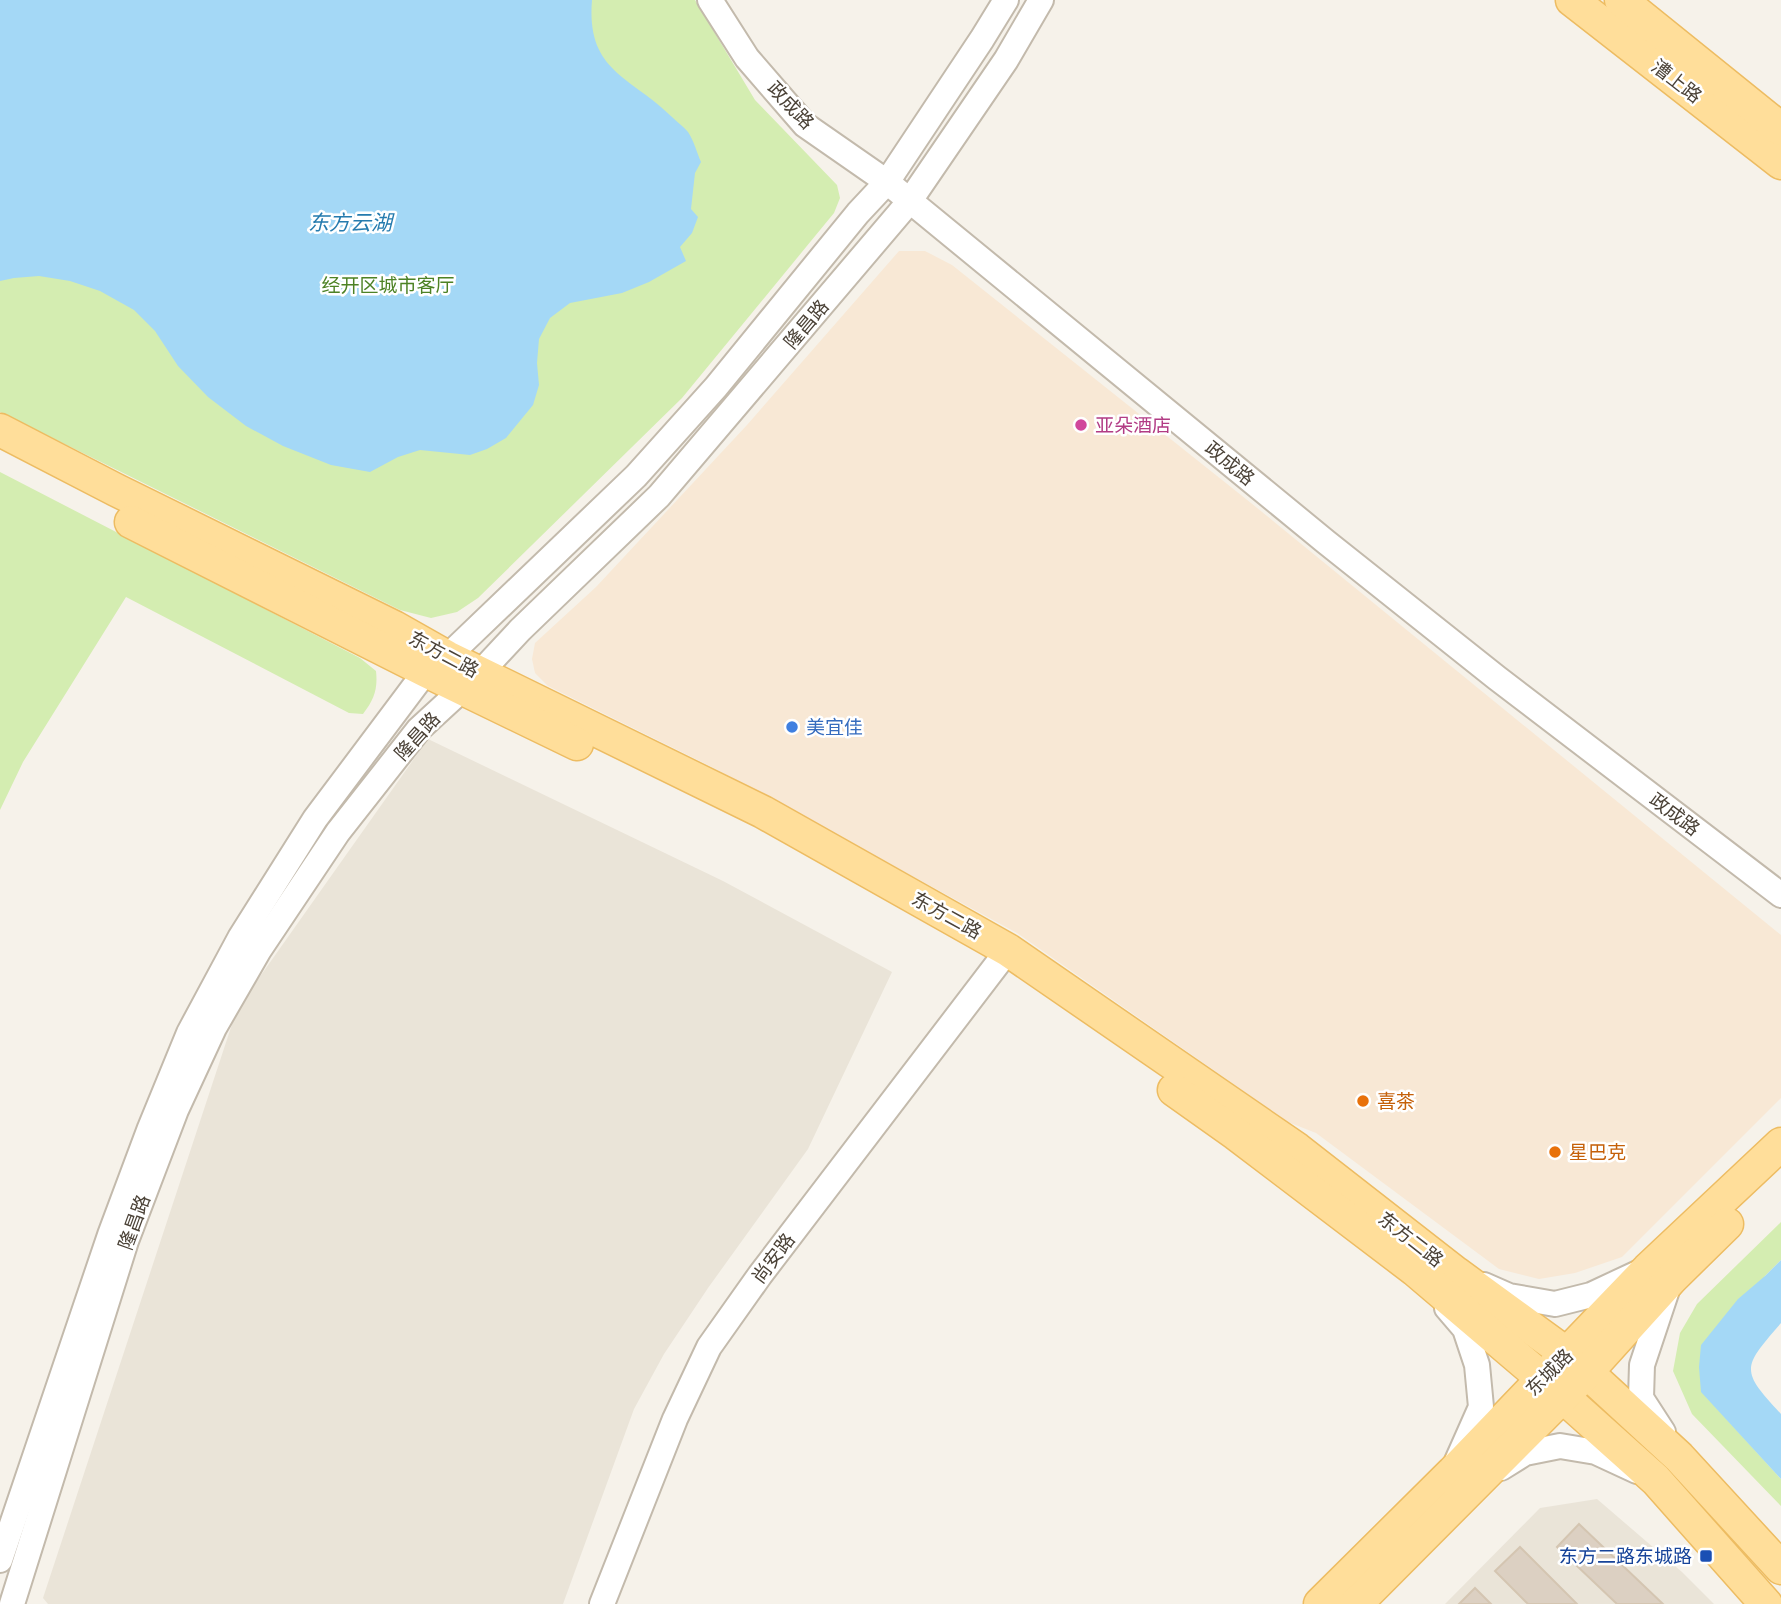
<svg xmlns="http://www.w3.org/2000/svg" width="1781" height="1604" font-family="'Roboto Condensed','Noto Sans SC',sans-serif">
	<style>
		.residential { fill: #eae4d8 }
		.commercial { fill: #f8e8d5 }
		.green { fill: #d4edb1 }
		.water { fill: #a4d8f6 }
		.building { fill: #dcd0c2; stroke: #d4c5b1; stroke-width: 2 }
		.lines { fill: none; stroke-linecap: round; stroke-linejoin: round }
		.minor-casing { stroke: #c3baac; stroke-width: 28 }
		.major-casing { stroke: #edbc62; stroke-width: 35 }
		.minor { stroke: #fff; stroke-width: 24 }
		.major { stroke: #ffde9a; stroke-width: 32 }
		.hotel-dot { fill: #d1479c; stroke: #fff; stroke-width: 2.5 }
		.shop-dot { fill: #3f7fe0; stroke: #fff; stroke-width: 2.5 }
		.food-dot { fill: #e8710a; stroke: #fff; stroke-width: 2.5 }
		.transit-dot { fill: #1a4fb4; stroke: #fff; stroke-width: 2.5 }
		.labels { text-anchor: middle; stroke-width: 5; stroke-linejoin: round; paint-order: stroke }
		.street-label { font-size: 19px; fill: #4b4237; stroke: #fff }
		.park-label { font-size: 19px; fill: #4d8225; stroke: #fff }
		.hotel-label { font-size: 19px; fill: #b23c85; stroke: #fff; text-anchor: start }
		.shop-label { font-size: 19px; fill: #366cbe; stroke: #fff; text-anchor: start }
		.food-label { font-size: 19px; fill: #c56008; stroke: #fff; text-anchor: start }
		.transit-label { font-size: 19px; fill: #164399; stroke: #fff; text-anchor: end }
		.water-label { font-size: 21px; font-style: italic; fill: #257bae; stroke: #fff }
	</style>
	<rect width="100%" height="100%" fill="#f6f2ea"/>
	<g class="residential">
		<polygon points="428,739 723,881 892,972 808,1149 708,1288 664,1354 634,1409 563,1604 48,1604 43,1598 237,1009"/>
		<polygon points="1597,1499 1682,1572 1714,1604 1445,1604 1540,1508"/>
	</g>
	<polygon class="commercial" points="899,251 925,251 952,265 1251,503 1781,935 1781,1098 1622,1257 1575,1273 1539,1279 1499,1269 1316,1133 1288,1122 1017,933 714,768 548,686 535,673 532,659 535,643 596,587 747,425"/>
	<g class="green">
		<polygon points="0,0 695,0 755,100 837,185 840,198 834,213 682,398 478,598 457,612 431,618 400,610 0,412"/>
		<path d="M0,472L360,658L376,671C378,689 374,700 363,714L349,713L126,597L23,762L0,810Z"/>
		<polygon points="1781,1222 1781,1260 1765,1276 1702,1392 1781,1479 1781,1506 1692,1414 1673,1371 1680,1333 1697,1304"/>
	</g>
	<g class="water">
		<path d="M0,0H592C586,72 631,76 672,117C677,122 684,127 688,132C694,141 697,153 701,162L695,173L691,209L698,217L692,233L680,247L686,261L649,282L622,293L570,303L550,318L539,339L537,363L539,385L533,405L506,438L487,449L470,455L420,450L398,457L370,472L331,465L283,446L246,426L208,397L178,366L155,331L134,310L100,291L70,281L39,276L14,278L0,281Z"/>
		<path d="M1781,1260V1323C1742,1368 1740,1370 1781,1414V1479L1701,1392L1699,1367L1701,1345L1738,1299L1765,1276Z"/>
	</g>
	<g class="building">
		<polygon points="1579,1524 1663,1604 1617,1604 1557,1547"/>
		<polygon points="1520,1547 1577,1604 1528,1604 1495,1571"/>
		<polygon points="1475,1588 1491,1604 1459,1604"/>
	</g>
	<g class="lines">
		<g class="minor-casing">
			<g id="minor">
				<polyline points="710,0 747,58 805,125 887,182 1326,542 1497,678 1781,895"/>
				<polyline points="1484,1285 1509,1296 1555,1304 1591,1295 1638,1273"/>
				<polyline points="1447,1308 1465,1329 1477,1365 1481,1407 1457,1461"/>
				<polyline points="1663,1432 1641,1398 1642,1365 1668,1287"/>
				<polyline points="1501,1468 1525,1453 1560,1446 1596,1452 1637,1471"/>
				<polyline points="0,1560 110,1235 150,1128 189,1033 240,938 315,819 426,671 447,657 636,476 716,387 858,213 887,182 982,39 1006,0"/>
				<polyline points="12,1604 126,1241 176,1110 214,1028 259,950 338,832 419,729 480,673 520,630 659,496 909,202 1006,60 1041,0"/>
				<polyline points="602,1604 675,1419 709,1347 760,1275 1008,950"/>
			</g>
		</g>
		<g class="major-casing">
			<g id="major">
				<polyline points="1572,0 1781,163"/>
				<polyline points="1621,0 1781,129"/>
				<polyline points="0,430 116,490 394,627 447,657 763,812 1008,950 1297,1149 1456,1273 1567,1354 1679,1457 1781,1568"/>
				<polyline points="131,522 426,671 577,744"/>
				<polyline points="1174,1090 1236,1134 1415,1270 1542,1378 1656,1480 1766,1604"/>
				<polyline points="1320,1604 1453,1472 1648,1269 1781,1144"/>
				<polyline points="1356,1604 1586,1373 1672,1278 1727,1224"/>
			</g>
		</g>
		<use href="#minor" class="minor"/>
		<use href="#major" class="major"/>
	</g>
	<circle class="hotel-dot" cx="1081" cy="425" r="7"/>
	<circle class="shop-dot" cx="792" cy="727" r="7"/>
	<g class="food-dot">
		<circle cx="1363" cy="1101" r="7"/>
		<circle cx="1555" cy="1152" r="7"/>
	</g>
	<rect class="transit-dot" x="1699" y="1549" width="14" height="14" rx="3.5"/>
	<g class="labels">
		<g class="street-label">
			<text transform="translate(1677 81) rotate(38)" y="7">漕上路</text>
			<text transform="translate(791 105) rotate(46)" y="7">政成路</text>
			<text transform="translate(806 324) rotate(-50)" y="7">隆昌路</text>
			<text transform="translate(1230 463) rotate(39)" y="7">政成路</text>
			<text transform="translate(444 654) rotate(28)" y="7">东方二路</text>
			<text transform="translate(417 736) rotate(-48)" y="7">隆昌路</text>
			<text transform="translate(1675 814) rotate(37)" y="7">政成路</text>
			<text transform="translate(947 915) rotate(29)" y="7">东方二路</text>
			<text transform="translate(134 1222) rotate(-70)" y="7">隆昌路</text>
			<text transform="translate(1411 1239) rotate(38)" y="7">东方二路</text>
			<text transform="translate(773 1258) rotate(-53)" y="7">尚安路</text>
			<text transform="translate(1549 1372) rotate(-45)" y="7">东城路</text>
		</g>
		<g class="park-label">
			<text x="388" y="292">经开区城市客厅</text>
		</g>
		<g class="hotel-label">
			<text x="1095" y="432">亚朵酒店</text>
		</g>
		<g class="shop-label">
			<text x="806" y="734">美宜佳</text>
		</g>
		<g class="food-label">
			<text x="1377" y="1108">喜茶</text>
			<text x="1569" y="1159">星巴克</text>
		</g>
		<g class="transit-label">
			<text x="1692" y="1563">东方二路东城路</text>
		</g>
		<g class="water-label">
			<text x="350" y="230">东方云湖</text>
		</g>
	</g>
</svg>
